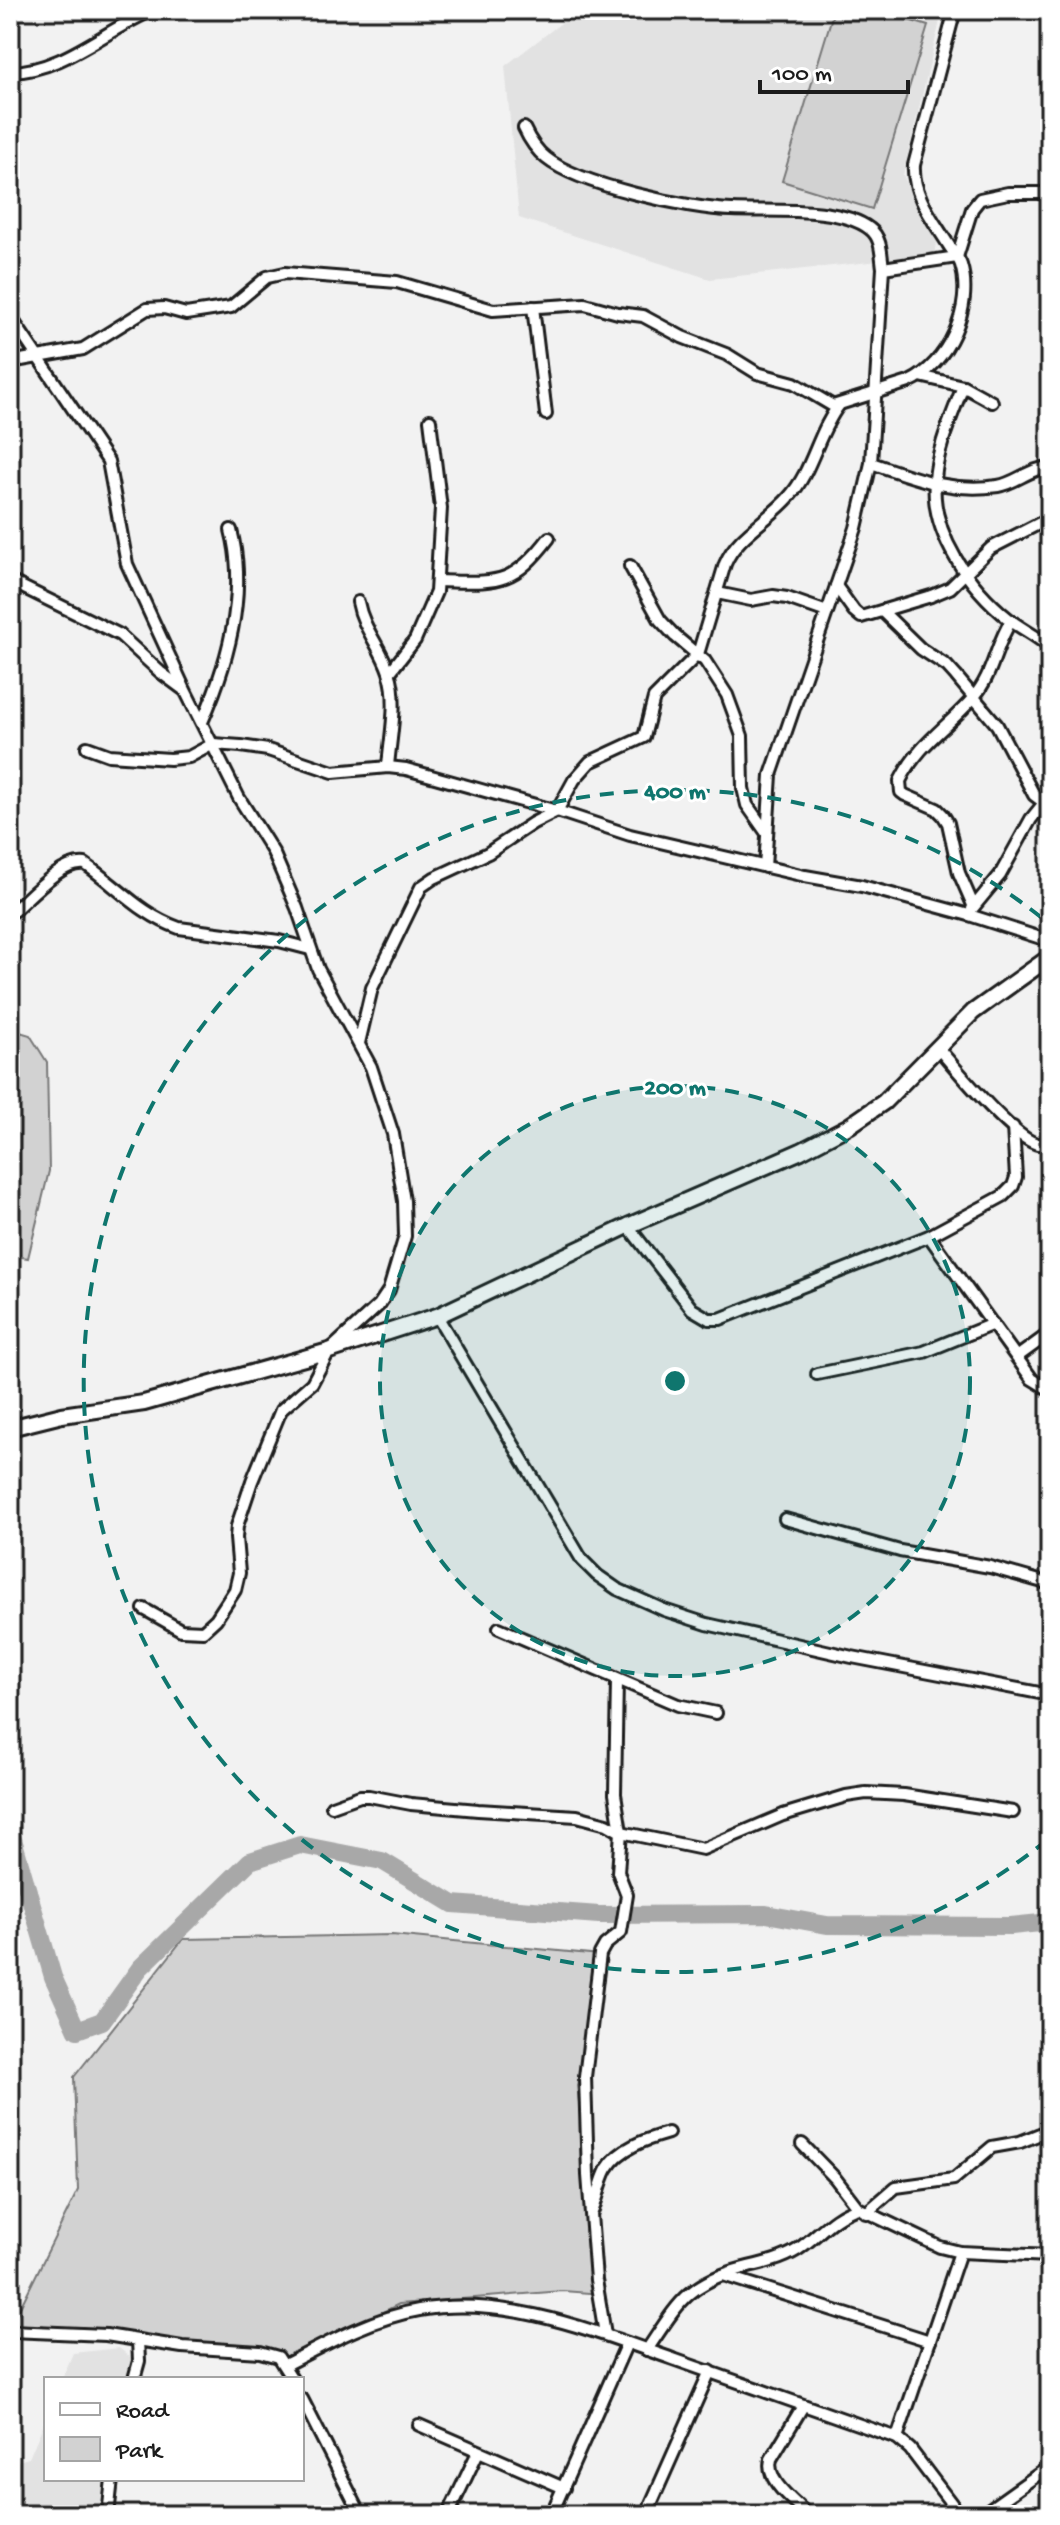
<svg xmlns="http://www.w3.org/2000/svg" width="1060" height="2525" font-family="'Gochi Hand',sans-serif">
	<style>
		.built { fill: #e2e2e2 }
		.green { fill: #d2d2d2; stroke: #777; stroke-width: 2 }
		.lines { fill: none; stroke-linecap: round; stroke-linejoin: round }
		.river { stroke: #a8a8a8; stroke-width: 18 }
		.street-casing { stroke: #1c1c1c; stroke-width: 16 }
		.secondary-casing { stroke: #1c1c1c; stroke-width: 20 }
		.street { stroke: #fff; stroke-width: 10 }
		.secondary { stroke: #fff; stroke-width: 14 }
		.ring { fill: none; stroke: #0f766e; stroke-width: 4; stroke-dasharray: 14 10 }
		.centre { fill: #0f766e; stroke: #fff; stroke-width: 4 }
		.ring-label { font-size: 24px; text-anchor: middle; font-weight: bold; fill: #0f766e; stroke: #fff; stroke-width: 6; stroke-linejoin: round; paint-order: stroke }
	</style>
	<rect width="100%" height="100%" fill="#f2f2f2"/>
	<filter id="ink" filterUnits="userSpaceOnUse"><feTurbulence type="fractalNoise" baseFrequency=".0125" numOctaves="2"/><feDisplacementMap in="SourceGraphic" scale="16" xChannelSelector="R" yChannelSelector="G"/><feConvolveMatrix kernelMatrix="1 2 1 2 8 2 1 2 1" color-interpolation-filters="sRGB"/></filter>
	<g filter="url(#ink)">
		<g class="built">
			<polygon points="578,10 906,10 940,21 903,175 937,243 935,255 710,279 519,218 505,66"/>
			<polygon points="119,2348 136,2362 129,2379 62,2379 73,2353"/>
			<polygon points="46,2418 46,2479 105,2479 101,2515 10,2515 10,2463 29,2458"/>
		</g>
		<g class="green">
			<polygon points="834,10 875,10 928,26 872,209 782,181"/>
			<polygon points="10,1029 30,1035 47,1062 49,1171 28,1258 10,1255"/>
			<polygon points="392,1935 600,1955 577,2086 602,2294 563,2291 399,2304 291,2357 10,2328 78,2190 74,2077 183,1939"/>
		</g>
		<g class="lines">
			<polyline class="river" points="10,1829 53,1977 77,2030 102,2021 140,1968 250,1861 300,1845 382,1861 453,1904 599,1915 766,1914 827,1925 1011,1926 1050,1922"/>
			<g class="street-casing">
				<g id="street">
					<path d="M10,72C62,72 106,29 153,10"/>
					<path d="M524,128C529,139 536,150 546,158C579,185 689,209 732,210C769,212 840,205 870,229C882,238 881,255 883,268L871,463L856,528L771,775L765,867"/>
					<polyline points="883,268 957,257 972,209 980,199 1008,193 1050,193"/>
					<polyline points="533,307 546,414"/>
					<polyline points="10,316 108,461 127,564 185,690 239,798 273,852 297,908 318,969 371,1067 393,1134 404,1201 405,1236 389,1290 379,1305 329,1351 312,1383 281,1410 252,1481 237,1526 236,1538 239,1573 235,1590 216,1619 203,1631 181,1630 144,1609"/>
					<path d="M10,362L83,349L147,309L164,308L186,314L231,307L267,277L285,273L397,282L493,310L585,304L618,313L643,316L682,337L728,355L757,373L794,383L833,406L909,382C948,364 974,307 961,265C959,258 952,251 948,244C933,220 912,194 914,165L955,10"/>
					<polyline points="920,376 963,386 992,402"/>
					<path d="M963,386C952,416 937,448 935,480C930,534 970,588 1010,620C1023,630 1038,636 1050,648"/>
					<path d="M871,463C916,478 950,493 998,486C1016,483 1030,468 1050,467"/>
					<polyline points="630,566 660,620 675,636 705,661 727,695 742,736 743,788 747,805 766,832"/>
					<polyline points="10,581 120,635 160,672 183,689"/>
					<path d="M437,581C495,582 511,588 549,538"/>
					<polyline points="836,586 854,611 861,617 931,596 950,588 991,548 1050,518"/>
					<polyline points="717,593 751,600 773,596 787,598 827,612"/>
					<path d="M358,602C363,629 381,647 389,672C399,700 390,738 388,767"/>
					<polyline points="882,611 921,649 947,666 956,676 997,725 1034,795 1050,807"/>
					<polyline points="1050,667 1047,674 1050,682"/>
					<polyline points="390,672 415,640 436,592 441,508 430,420"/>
					<path d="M202,722C228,663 248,594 231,530"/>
					<polyline points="1050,735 1047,746 1050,767"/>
					<polyline points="87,747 109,755 170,759 189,757 213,744 241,746 268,750 333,772 388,767 406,769 557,811 630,835 805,876 862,886 969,915 1050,941"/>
					<path d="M973,905L959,873L948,823L943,815L937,809L905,795L901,792L900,781C918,744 948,727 973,698C994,674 995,645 1011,621"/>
					<polyline points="972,909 1000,875 1031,819 1044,803"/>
					<path d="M10,914C29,898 60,861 85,864C117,886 141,915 179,928L279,941L310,949"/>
					<path d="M359,1043L372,988L421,887L434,878L488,853L533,823L557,811L574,780L590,762L644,737L654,698L698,654L725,564C737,535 769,520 789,497C813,470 817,434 839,405"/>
					<path d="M938,1048C955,1068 1015,1140 1038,1144C1042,1144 1046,1143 1050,1141"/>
					<polyline points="628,1226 692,1309 709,1319 720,1319 929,1236 1003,1196 1013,1186 1016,1177 1013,1127"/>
					<polyline points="929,1236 1032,1379 1050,1390"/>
					<polyline points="437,1316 582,1560 597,1575 617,1589 664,1610 707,1624 852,1657 1050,1695"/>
					<polyline points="1017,1357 1050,1333"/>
					<polyline points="817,1374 924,1352 993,1324"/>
					<polyline points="785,1519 900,1551 990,1567 1050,1584"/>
					<polyline points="499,1628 678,1705 716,1713"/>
					<polyline points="332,1806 360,1796 369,1796 411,1804 478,1810 577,1816 607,1824 621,1832 703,1849 783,1815 846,1796 866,1793 904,1795 1013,1812"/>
					<polyline points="802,2144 835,2178 858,2208"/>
					<path d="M592,2212C598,2198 600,2182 607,2169C619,2148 647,2139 668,2133"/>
					<polyline points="866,2213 896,2187 954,2179 992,2147 1020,2142 1050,2130"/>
					<polyline points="723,2275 930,2341"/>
					<polyline points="10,2331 106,2335 182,2347 260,2352 278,2357 292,2379"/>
					<polyline points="605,2334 596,2280 588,2175 585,2077 600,1954 605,1945 621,1932 627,1895 618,1872 621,1832 615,1794 617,1681"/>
					<path d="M647,2350C678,2304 687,2283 744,2268C761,2264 781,2260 797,2250C818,2236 832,2216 858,2208L940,2247L960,2252L1050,2256"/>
					<path d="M285,2365C327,2343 372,2318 419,2310C506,2295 593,2331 673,2359C748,2385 822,2412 897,2438L910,2449L960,2515"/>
					<polyline points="134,2379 139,2361 138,2340"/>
					<polyline points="302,2399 361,2515"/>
					<path d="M803,2406L771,2459C765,2481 793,2500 808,2515"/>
					<polyline points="419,2425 564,2488"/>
					<polyline points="897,2438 960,2252"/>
					<polyline points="108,2515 112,2479"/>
					<polyline points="448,2515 478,2452"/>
					<polyline points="551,2515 627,2343"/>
					<polyline points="646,2515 710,2371"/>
					<polyline points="981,2515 1050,2466"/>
				</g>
			</g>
			<g class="secondary-casing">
				<polyline id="secondary" points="10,1428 62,1415 144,1403 329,1351 437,1316 628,1226 801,1151 849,1126 884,1102 973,1012 1050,957"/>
			</g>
			<use href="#street" class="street"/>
			<use href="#secondary" class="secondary"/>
		</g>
	</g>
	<circle cx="675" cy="1381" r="295" fill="#0f766e" fill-opacity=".12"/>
	<g class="ring">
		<circle cx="675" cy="1381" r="295"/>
		<path d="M1047 1840A591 591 0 1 1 1047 922"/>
	</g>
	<circle cx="675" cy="1381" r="12" class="centre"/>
	<g class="ring-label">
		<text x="675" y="798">400 m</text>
		<text x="675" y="1094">200 m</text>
	</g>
	<rect width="1060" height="2525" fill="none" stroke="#fff" stroke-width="40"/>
	<rect x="20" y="20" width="1020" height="2485" fill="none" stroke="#1c1c1c" stroke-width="3" filter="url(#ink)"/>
	<rect x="44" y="2377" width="260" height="104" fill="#ffffff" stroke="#a4a4a4" stroke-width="2"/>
	<rect x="60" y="2403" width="40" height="12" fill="#ffffff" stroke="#a4a4a4" stroke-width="2"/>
	<text x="116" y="2417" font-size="24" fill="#1c1c1c">Road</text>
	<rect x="60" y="2437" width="40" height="24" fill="#d2d2d2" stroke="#a4a4a4" stroke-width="2"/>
	<text x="116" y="2457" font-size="24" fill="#1c1c1c">Park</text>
	<path d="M760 80v12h148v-12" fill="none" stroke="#1c1c1c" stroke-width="4"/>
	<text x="772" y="80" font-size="24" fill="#1c1c1c" stroke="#ffffff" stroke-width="6" paint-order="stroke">100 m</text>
</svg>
